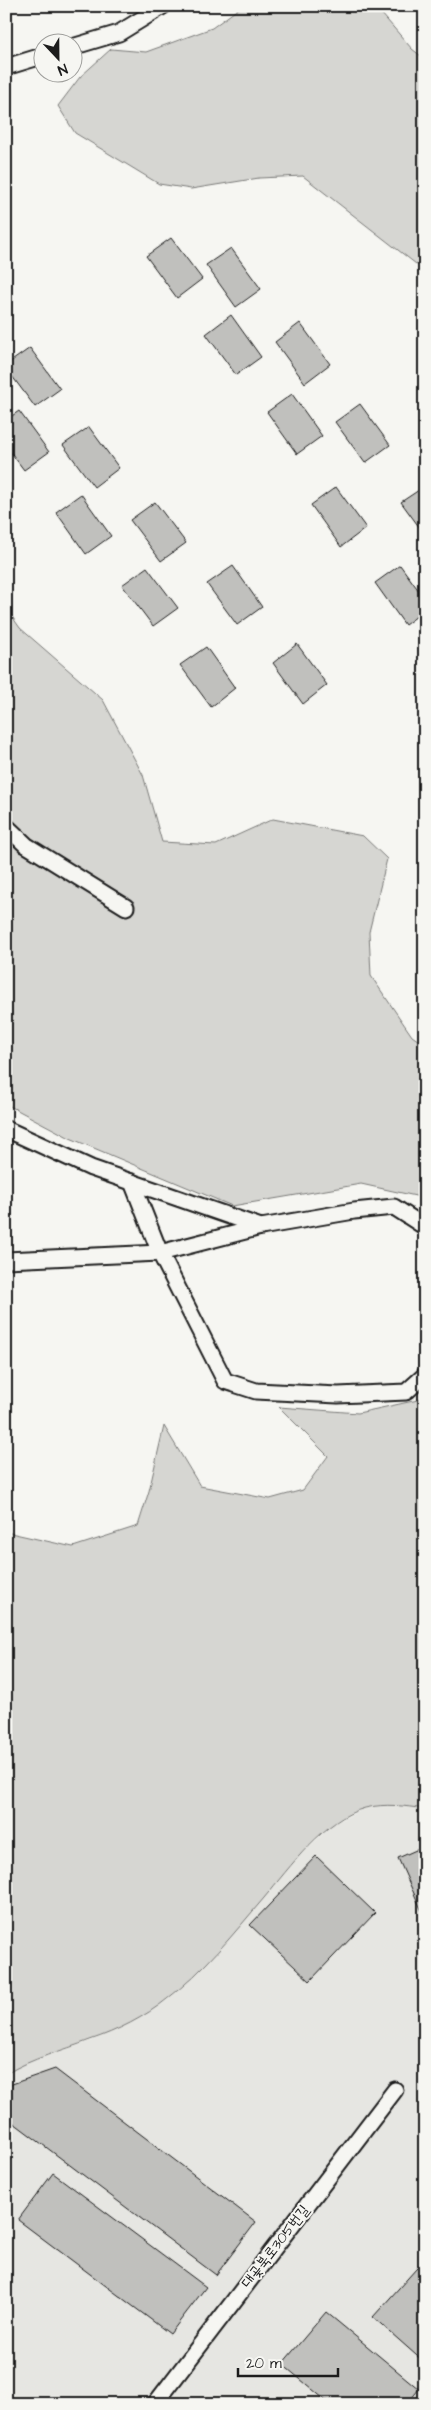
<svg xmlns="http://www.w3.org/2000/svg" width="431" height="2410" font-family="'Architects Daughter','Poor Story',sans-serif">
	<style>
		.built { fill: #e6e6e2 }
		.green { fill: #d6d6d2; stroke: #797977 }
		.building { fill: #c0c0bd; stroke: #1c1c1c }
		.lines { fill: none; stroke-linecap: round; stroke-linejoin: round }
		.lane-casing { stroke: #1c1c1c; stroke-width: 19 }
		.lane { stroke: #f6f6f2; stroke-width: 15 }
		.labels { text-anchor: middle; stroke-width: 4; stroke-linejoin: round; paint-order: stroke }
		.street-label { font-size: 15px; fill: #1c1c1c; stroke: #f6f6f2 }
	</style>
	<rect width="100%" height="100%" fill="#f6f6f2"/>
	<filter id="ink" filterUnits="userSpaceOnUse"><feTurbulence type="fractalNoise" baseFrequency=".02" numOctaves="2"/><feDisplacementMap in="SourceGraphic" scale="10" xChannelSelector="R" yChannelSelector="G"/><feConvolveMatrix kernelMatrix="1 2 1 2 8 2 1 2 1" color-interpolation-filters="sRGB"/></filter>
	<g filter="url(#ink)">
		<polygon class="built" points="388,1804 425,1809 425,2404 6,2404 6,2074 20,2065 93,2040 134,2021 168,1999 208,1962 297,1858 333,1824 363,1809"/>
		<g class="green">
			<polygon points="242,6 375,6 412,49 425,59 425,271 303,176 259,178 191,189 159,184 75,133 58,106 80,77 111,49 146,52 212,28"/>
			<polygon points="6,608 20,628 103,700 143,775 162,842 216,845 273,819 363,836 387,859 369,932 371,976 412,1036 425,1045 425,1198 361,1184 232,1206 70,1138 6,1104"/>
			<path d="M425,1395V1809C404,1806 386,1803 365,1808C324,1819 290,1867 264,1898C234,1933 204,1971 167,1999C145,2017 117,2031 90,2040C62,2051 32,2058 6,2074V1532L73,1547L138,1526L149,1491L164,1426L200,1486L270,1499L303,1490L328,1456L279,1407L358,1413L418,1400Z"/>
		</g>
		<g class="building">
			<polygon points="171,238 202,279 177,298 146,256"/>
			<polygon points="231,248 261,289 236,307 206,265"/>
			<polygon points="231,315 261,357 236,375 206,334"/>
			<polygon points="300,323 330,364 305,383 275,342"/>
			<polygon points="30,348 60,389 35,407 6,368 6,365"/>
			<polygon points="292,394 322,436 297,454 267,412"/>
			<polygon points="360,404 390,445 365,463 335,422"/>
			<polygon points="19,411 49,452 24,470 6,446 6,420"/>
			<polygon points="89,427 119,468 94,487 63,445"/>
			<polygon points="425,486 425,535 401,502"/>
			<polygon points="336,487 366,528 341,547 311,505"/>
			<polygon points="81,494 111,536 86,554 56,512"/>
			<polygon points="155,502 186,543 161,561 130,520"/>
			<polygon points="400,565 425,599 425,610 405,625 375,583"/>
			<polygon points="233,566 262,607 237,625 207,584"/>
			<polygon points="147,567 178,608 153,626 122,585"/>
			<polygon points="297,644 327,685 303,704 273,663"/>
			<polygon points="206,647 235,688 211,707 180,665"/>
			<polygon points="425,1846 425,1918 398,1858"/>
			<polygon points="316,1856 375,1913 310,1981 250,1925"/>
			<polygon points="55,2069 256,2222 216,2275 6,2117 6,2092 12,2084"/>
			<polygon points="53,2173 206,2287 170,2334 18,2220"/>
			<polygon points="425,2259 425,2363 373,2317"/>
			<polygon points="326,2312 419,2389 407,2404 330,2404 282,2364"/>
		</g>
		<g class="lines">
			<g class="lane-casing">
				<g id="lane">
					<polyline points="72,47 119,33 163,6"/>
					<polyline points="6,67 42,56"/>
					<polyline points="6,826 26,845 126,907"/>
					<polyline points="6,1129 91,1168 261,1227 354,1211 394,1207 425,1227"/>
					<polyline points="132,1182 160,1253 225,1381 256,1391 338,1395 406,1392 425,1375"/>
					<polyline points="6,1260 160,1253 261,1227"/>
					<polyline points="155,2404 395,2090"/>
				</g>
			</g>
			<use href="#lane" class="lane"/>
		</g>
	</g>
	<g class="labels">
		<g class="street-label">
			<text transform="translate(275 2246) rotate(-52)" y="5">대곶북로305번길</text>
		</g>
	</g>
	<rect width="431" height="2410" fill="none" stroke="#f6f6f2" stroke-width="25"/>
	<rect x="12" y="12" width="406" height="2385" fill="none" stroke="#1c1c1c" stroke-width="2" filter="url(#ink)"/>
	<g transform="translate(58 58) rotate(158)"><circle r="24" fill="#f6f6f2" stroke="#9f9f9c"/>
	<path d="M0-4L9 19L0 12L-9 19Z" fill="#1c1c1c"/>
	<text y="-8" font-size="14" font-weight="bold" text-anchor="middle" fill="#1c1c1c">N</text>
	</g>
	<path d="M238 2368v8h100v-8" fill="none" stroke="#1c1c1c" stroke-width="2.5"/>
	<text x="246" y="2368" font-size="15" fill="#1c1c1c" stroke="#f6f6f2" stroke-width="4" paint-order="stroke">20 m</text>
</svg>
